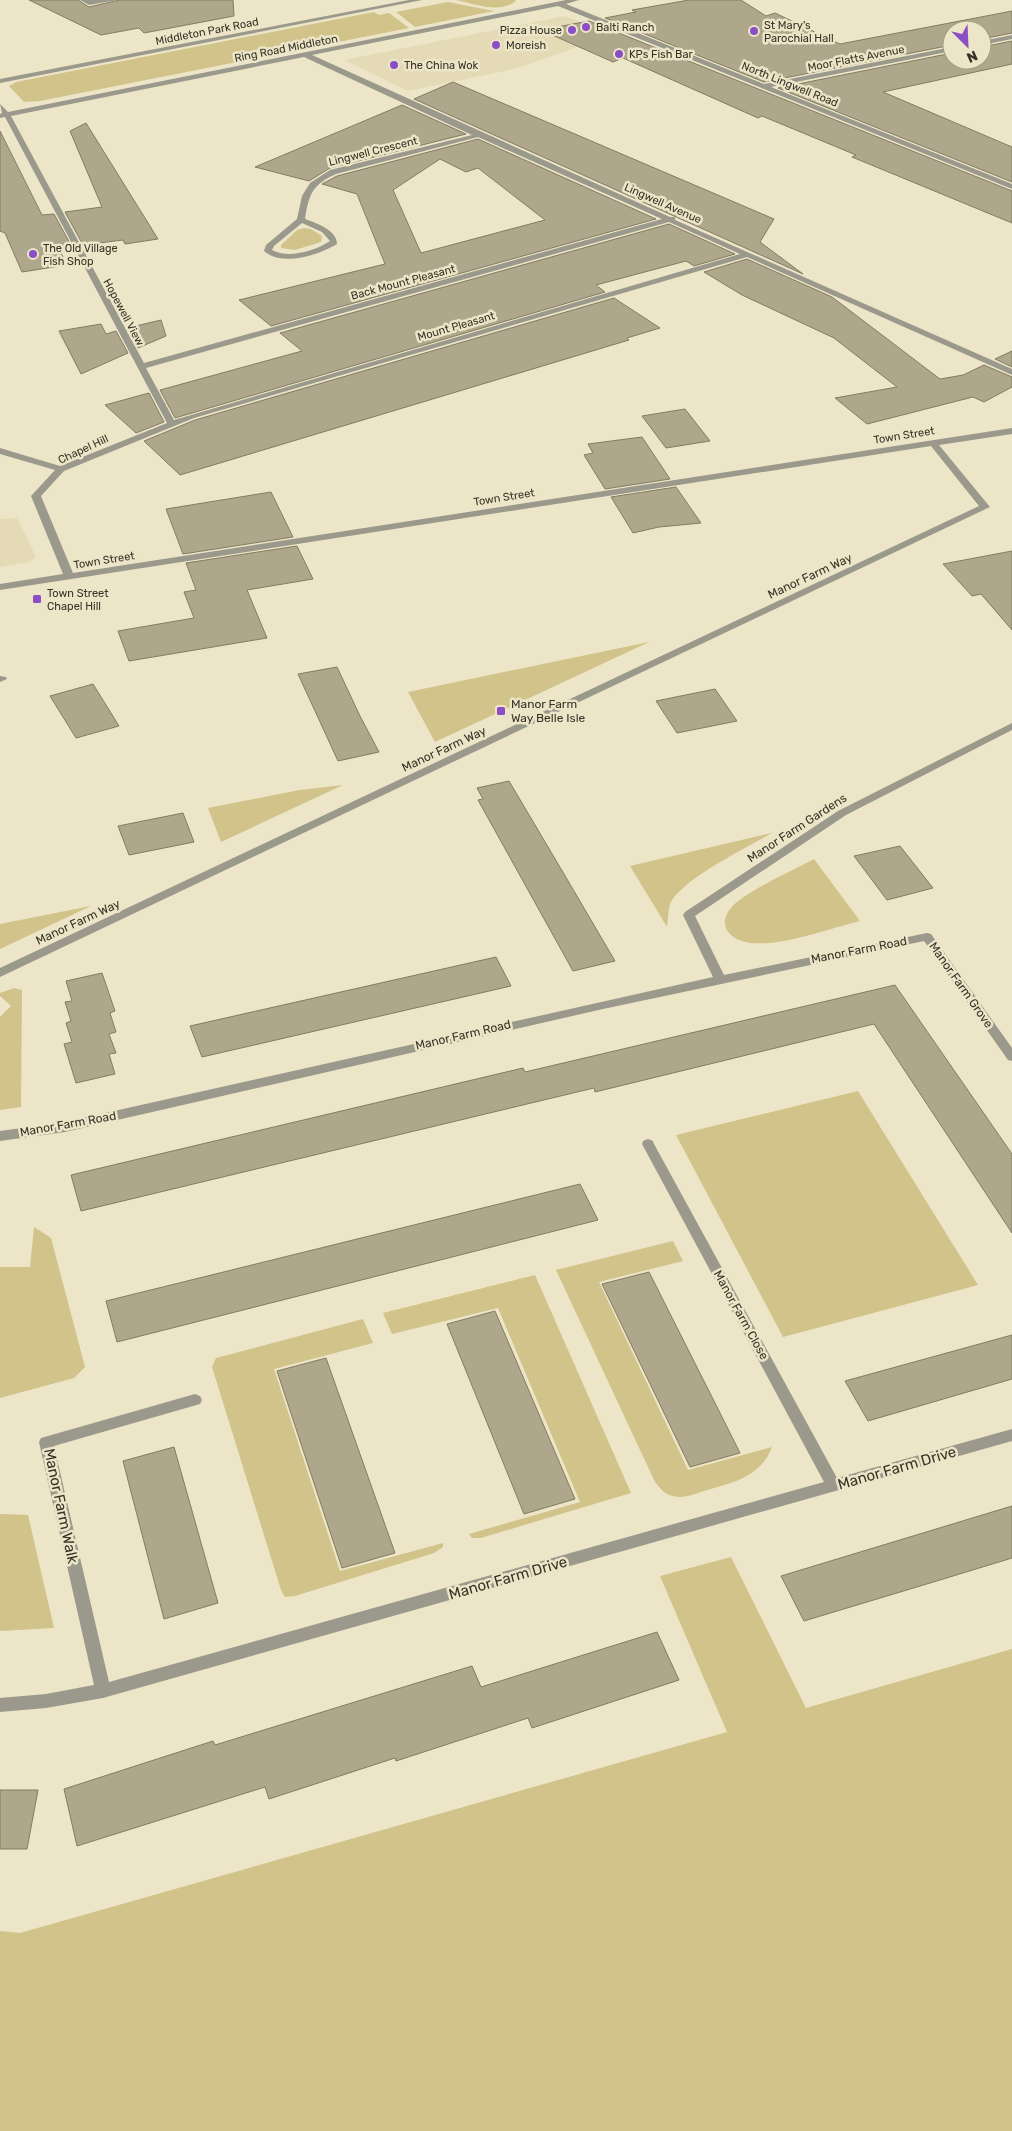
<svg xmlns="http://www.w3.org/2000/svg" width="1012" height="2131" font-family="Rubik,sans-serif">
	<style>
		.built { fill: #e4dbb6 }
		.green { fill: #d2c38a }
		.building { fill: #aea78b; stroke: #837c62; fill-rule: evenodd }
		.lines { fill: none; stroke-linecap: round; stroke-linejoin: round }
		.minor { fill: #9b988c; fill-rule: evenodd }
		.poi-dot { fill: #8c4ec4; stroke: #ece5c7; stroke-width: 2 }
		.labels { text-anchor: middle; stroke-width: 5; stroke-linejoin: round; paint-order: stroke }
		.far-poi-label { font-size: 11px; fill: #353226; stroke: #ece5c7; text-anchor: start }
		.far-street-label { font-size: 11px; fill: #353226; stroke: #ece5c7 }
		.street-label { font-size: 12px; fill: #353226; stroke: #ece5c7 }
		.poi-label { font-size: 12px; fill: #353226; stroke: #ece5c7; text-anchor: start }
		.near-street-label { font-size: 15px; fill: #353226; stroke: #ece5c7 }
	</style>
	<rect width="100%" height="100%" fill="#ece5c7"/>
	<g class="built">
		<polygon points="565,16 611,35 518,68 408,91 344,60"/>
		<polygon points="17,518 36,557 29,562 0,567 0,519"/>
	</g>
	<g class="green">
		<path d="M456,0H515L516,1C499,14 476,4 456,0Z"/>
		<polygon points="448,2 494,11 415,27 396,12"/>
		<polygon points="374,12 379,15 389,13 409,28 40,101 24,102 9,86 16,82"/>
		<polygon points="304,228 311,229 322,236 321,242 295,250 281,248 281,245 297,230"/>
		<polygon points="649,642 435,742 408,692"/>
		<polygon points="343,785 221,842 208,808 300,790"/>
		<path d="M772,833C748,847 680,880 670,904C668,911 668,920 667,927L630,866Z"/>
		<path d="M814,859L860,921C827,929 784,946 751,943C725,940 715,920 737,902C755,887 792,871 814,859Z"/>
		<polygon points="91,906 0,949 0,924"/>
		<polygon points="14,988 22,990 21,1107 0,1110 0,1017 11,1006 0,996 0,993"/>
		<polygon points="858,1091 978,1285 783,1337 676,1135"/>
		<polygon points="34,1227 51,1238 85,1367 74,1378 0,1398 0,1267 30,1267"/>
		<path d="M673,1241L683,1261L599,1282L688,1470L772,1447C761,1477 732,1483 704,1491C694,1494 684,1499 673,1496C665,1495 660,1488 655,1482L556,1270Z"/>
		<polygon points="535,1275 631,1493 481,1538 472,1538 469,1534 580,1502 498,1308 392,1334 383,1313"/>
		<polygon points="363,1319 373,1343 274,1369 340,1571 443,1543 443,1547 434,1553 295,1596 285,1597 281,1590 212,1367 216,1358"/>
		<polygon points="0,1514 28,1515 54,1628 0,1631"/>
		<polygon points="731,1557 806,1708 1012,1649 1012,2131 0,2131 0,1931 20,1933 727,1732 660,1576"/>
	</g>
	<g class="building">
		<polygon points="29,0 78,0 89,7 119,0 233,0 234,16 144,33 139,28 101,35"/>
		<polygon points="689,0 741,0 766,16 775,13 840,44 1012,11 1012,33 982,39 982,30 952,30 952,45 764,82 605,18 636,12 632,10"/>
		<polygon points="589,21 1012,191 1012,223 852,157 856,155 762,116 758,118 623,58 613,62 541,30"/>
		<polygon points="1012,41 1012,64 883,92 1012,147 1012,182 778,88 952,53 952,60 982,60 982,47"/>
		<polygon points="453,82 774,219 760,242 803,274 414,99"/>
		<polygon points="402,105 466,134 330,168 309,181 255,167"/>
		<polygon points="86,123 158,239 125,244 123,240 83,245 65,212 102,207 70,131"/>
		<polygon points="0,131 42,215 54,214 72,247 59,249 67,265 22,272 5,233 0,231"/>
		<path d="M478,139L656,219L271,326L239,300L385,264L357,194L322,184L337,176ZM440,159L466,172L478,168L545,220L421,253L393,190Z"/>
		<polygon points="669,224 735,254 694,266 686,261 596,285 605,292 175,418 160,390 302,351 280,333"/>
		<polygon points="747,259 832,297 940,379 963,375 984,365 1012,377 1012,387 984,402 973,397 867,424 835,398 897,387 834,338 742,295 704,272"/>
		<polygon points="614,298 660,328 627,338 629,340 180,475 144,441 195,420"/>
		<polygon points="161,320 166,336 138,348 127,328"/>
		<polygon points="101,324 106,334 116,331 128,353 81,374 59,331"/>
		<polygon points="1012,351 1012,367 995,359"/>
		<polygon points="149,393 164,422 136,433 105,405"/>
		<polygon points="685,409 710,441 666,448 642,416"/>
		<polygon points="642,437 670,479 605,489 584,455 593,453 588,444"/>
		<polygon points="676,487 701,523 659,527 633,533 611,497"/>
		<polygon points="271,492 293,537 183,554 166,509"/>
		<polygon points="297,546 313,579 247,590 267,638 129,661 118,631 194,618 184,592 196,590 186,563"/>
		<polygon points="1012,551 1012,630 981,594 972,596 943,564"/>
		<polygon points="337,667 360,716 379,752 338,761 298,674"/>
		<polygon points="93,684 119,726 76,738 50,696"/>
		<polygon points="715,689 737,721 677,733 656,701"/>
		<polygon points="509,781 564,874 615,961 573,971 478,800 483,799 477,788"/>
		<polygon points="183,813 194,842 129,855 118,826"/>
		<polygon points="900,846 933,888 887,900 854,856"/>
		<polygon points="496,957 511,986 202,1057 190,1026"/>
		<polygon points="102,973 115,1011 110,1013 116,1032 109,1034 116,1053 109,1054 115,1074 76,1083 64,1044 72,1042 66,1023 71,1021 65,1002 72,1001 66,981"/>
		<polygon points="895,985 1012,1154 1012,1233 874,1024 595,1092 594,1088 502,1110 81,1211 71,1175 523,1068 525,1072"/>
		<polygon points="580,1184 598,1220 117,1342 106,1301"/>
		<polygon points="649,1272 716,1405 740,1453 690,1467 602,1284"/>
		<polygon points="495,1311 575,1499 524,1514 447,1324"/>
		<polygon points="1012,1335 1012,1379 868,1421 845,1381"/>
		<polygon points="326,1358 395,1553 342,1568 277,1371"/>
		<polygon points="174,1447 218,1603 164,1619 123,1461"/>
		<polygon points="1012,1506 1012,1558 940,1580 804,1621 781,1576"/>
		<polygon points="657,1632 679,1680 532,1728 528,1718 396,1761 395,1758 269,1799 265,1787 77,1846 64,1789 213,1741 215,1745 472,1666 481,1687"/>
		<polygon points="0,1790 38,1790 27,1849 0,1849"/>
	</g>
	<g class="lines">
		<g class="minor">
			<polygon points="80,0 117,0 89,5"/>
			<polygon points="409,0 422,0 0,83 0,79"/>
			<path d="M566,0H579L566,4L764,84L952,47V51L771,87L1012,184V189L558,6L312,55L670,217H675V220L1012,369V375L747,257L194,418L64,471L41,496L73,573L1012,428V434L939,445L990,507L0,977V968L979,506L931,446L0,590V584L63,574L31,496L55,470L0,454V448L60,466L167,423L5,117L0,118V114L2,113L0,104L8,112ZM304,57L472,135L330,170L310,183L302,196L297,219L266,245L264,251C282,267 319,255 337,244C337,230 316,223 305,219C309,194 312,185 336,174L478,137L662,219L144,363L11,116ZM669,222L740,254L174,420L146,368ZM302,223L322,232L330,241C315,251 288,259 272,250L274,246Z"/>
			<polygon points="1012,35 1012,39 982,45 982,41"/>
			<polygon points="0,676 6,677 7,679 0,682"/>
			<polygon points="1012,723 1012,730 846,815 695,916 724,975 927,933 931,934 1012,1048 1012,1061 1008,1060 924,941 603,1009 65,1132 0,1141 0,1131 65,1122 713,977 683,915 685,912 838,811"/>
			<polygon points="648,1139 653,1141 654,1144 837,1478 1012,1429 1012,1441 103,1698 46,1708 0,1712 0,1698 46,1694 94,1685 39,1442 41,1438 195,1394 200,1396 202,1400 200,1404 54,1446 109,1682 824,1482 642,1144 643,1141"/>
		</g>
	</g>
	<g class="poi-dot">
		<circle cx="586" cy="27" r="5"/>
		<circle cx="572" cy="30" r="5"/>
		<circle cx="754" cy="31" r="5"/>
		<circle cx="496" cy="45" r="5"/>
		<circle cx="619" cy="54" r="5"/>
		<circle cx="394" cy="65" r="5"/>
		<circle cx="33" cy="254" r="5"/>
		<rect x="32" y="594" width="10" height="10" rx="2.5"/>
		<rect x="496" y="706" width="10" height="10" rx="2.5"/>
	</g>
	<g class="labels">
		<g class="far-poi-label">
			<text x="764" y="29">St Mary's<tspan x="764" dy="13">Parochial Hall</tspan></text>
			<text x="596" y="31">Balti Ranch</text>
			<text x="562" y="34" text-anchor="end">Pizza House</text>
			<text x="506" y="49">Moreish</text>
			<text x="629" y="58">KPs Fish Bar</text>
			<text x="404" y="69">The China Wok</text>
			<text x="43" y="252">The Old Village<tspan x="43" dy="13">Fish Shop</tspan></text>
			<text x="47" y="597">Town Street<tspan x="47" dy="13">Chapel Hill</tspan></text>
		</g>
		<g class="far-street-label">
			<text transform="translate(207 31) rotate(-11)" y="4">Middleton Park Road</text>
			<text transform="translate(286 48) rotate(-11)" y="4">Ring Road Middleton</text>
			<text transform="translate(856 58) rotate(-11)" y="4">Moor Flatts Avenue</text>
			<text transform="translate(790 84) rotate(22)" y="4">North Lingwell Road</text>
			<text transform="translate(373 151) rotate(-14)" y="4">Lingwell Crescent</text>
			<text transform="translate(663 203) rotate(24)" y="4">Lingwell Avenue</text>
			<text transform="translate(403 282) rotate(-15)" y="4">Back Mount Pleasant</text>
			<text transform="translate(124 312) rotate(62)" y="4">Hopewell View</text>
			<text transform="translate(456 326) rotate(-16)" y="4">Mount Pleasant</text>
			<text transform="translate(904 435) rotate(-9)" y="4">Town Street</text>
			<text transform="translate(83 449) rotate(-25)" y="4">Chapel Hill</text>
			<text transform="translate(504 497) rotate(-9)" y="4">Town Street</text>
			<text transform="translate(104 560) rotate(-9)" y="4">Town Street</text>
		</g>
		<g class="street-label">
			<text transform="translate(810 576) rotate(-25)" y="4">Manor Farm Way</text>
			<text transform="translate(444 749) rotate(-25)" y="4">Manor Farm Way</text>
			<text transform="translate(797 828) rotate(-33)" y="4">Manor Farm Gardens</text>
			<text transform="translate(78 922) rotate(-25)" y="4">Manor Farm Way</text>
			<text transform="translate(859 950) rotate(-11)" y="4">Manor Farm Road</text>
			<text transform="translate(961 985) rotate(55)" y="4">Manor Farm Grove</text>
			<text transform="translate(463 1035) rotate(-13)" y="4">Manor Farm Road</text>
			<text transform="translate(68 1124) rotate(-10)" y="4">Manor Farm Road</text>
			<text transform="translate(741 1315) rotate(61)" y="4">Manor Farm Close</text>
		</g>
		<g class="poi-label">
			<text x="511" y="708">Manor Farm<tspan x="511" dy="14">Way Belle Isle</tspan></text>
		</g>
		<g class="near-street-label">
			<text transform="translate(897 1468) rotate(-16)" y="5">Manor Farm Drive</text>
			<text transform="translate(61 1506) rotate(78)" y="5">Manor Farm Walk</text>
			<text transform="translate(508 1578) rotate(-16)" y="5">Manor Farm Drive</text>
		</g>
	</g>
	<g transform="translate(967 45) rotate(156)"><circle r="24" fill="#ece5c7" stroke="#a39d87"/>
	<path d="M0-4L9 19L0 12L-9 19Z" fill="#8c4ec4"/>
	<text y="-8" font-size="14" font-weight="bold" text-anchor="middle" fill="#353226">N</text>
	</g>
</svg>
